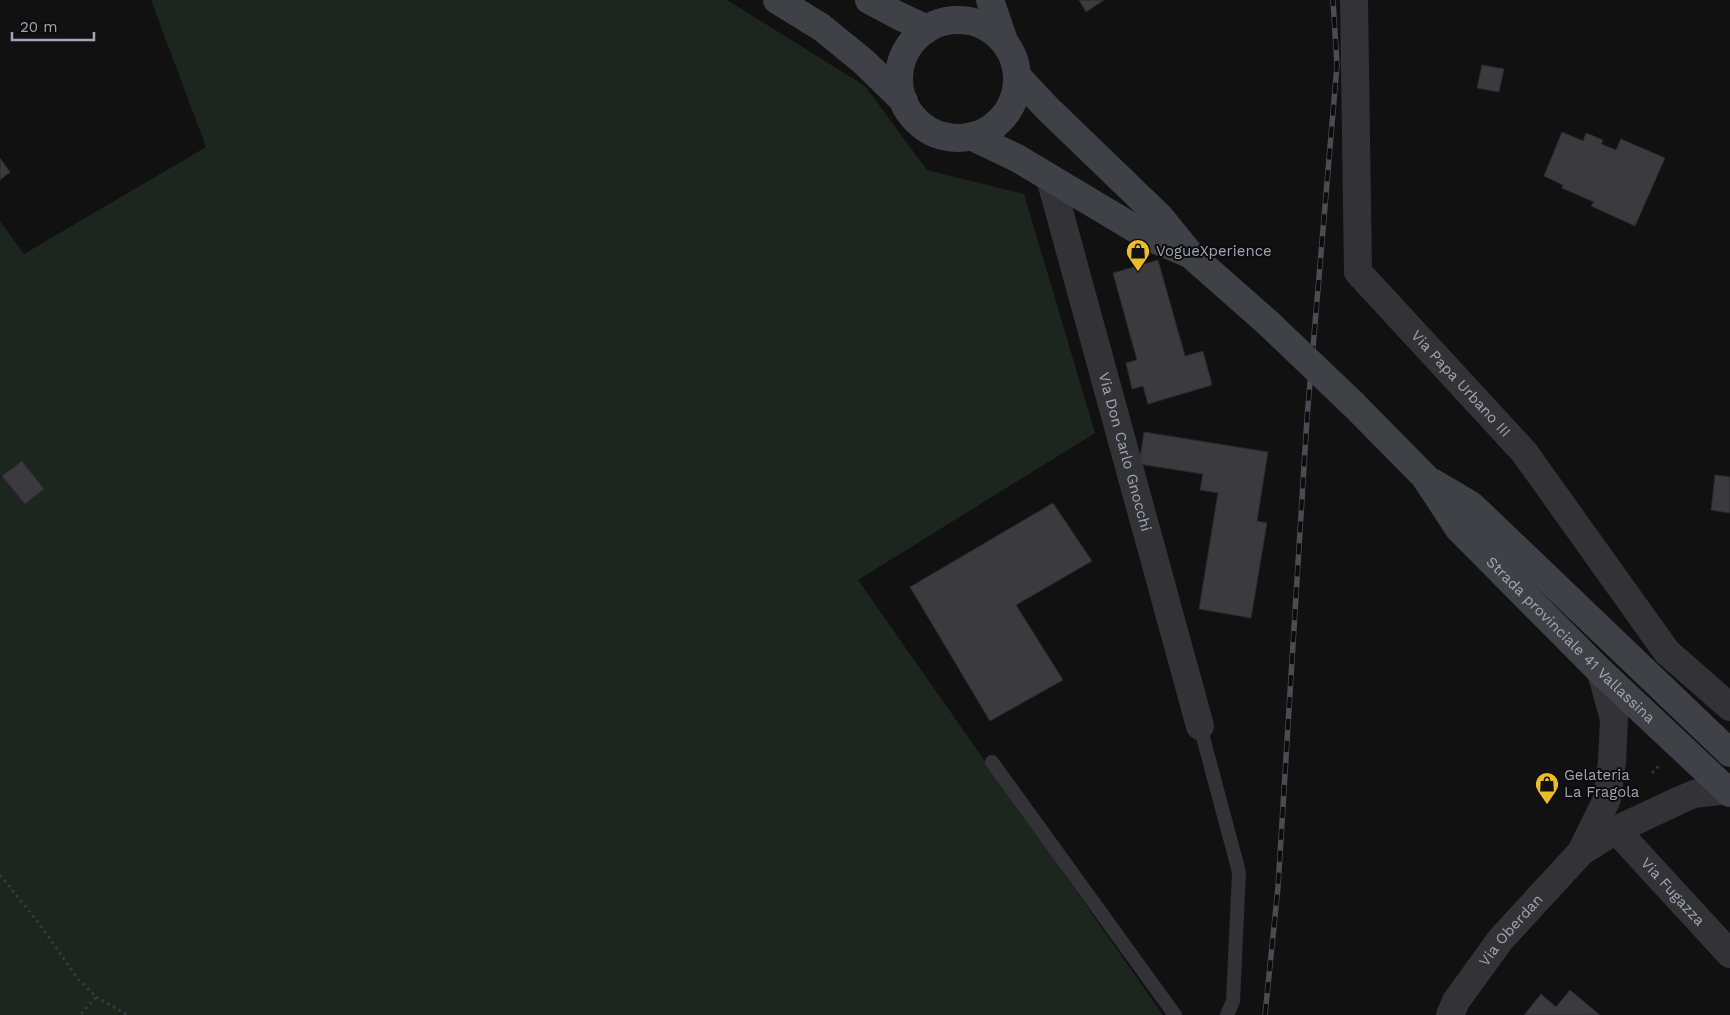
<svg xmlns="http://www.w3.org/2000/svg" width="1730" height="1015" font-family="'Work Sans',sans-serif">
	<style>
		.green { fill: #1d251f }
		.building { fill: #3b3b3f; stroke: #2b2b2e }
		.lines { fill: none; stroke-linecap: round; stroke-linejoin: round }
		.path { stroke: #38393e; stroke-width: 3; stroke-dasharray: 2.5 4; stroke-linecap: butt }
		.lane { stroke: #323237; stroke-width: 14 }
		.street { stroke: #323237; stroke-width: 28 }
		.secondary { stroke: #404147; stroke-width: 28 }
		.rail-casing { stroke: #4b4c52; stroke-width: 5.5 }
		.rail { stroke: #0c0c0d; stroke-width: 4; stroke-dasharray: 11; stroke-linecap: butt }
		.secondary-bridge { stroke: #404147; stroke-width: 28 }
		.labels { text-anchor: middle; stroke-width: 4; stroke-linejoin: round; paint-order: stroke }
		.poi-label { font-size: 15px; fill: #a2a6b3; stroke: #0c0c0d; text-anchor: start }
		.street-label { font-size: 15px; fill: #a2a6b3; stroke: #0c0c0d }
	</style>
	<rect width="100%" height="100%" fill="#111112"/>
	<polygon class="green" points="151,0 727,0 865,86 927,170 1024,194 1095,433 858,580 1163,1015 0,1015 0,221 24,254 206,147"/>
	<g class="building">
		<polygon points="1079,0 1104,0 1086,12"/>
		<polygon points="1482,65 1504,69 1499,92 1477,88"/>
		<polygon points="1562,132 1583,141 1586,133 1603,140 1601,144 1616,150 1621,139 1665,158 1635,226 1591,206 1594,202 1562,188 1563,185 1544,176"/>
		<polygon points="0,158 10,172 0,180"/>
		<polygon points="1158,260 1185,356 1203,351 1212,385 1148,404 1143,386 1132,389 1126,363 1137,360 1113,273"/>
		<polygon points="1144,432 1268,452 1257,521 1267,523 1251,618 1199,609 1218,493 1200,490 1203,474 1139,464"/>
		<polygon points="22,461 44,489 25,504 2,476"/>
		<polygon points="1715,475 1730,477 1730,513 1711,510"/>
		<polygon points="1053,503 1092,561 1016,605 1063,680 990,721 910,587"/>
		<polygon points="1570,990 1600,1015 1524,1015 1541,994 1556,1007"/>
	</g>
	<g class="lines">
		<g class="path">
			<polyline points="1652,773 1660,765"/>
			<polyline points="0,875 38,922 78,979 96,997 80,1015"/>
			<polyline points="96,997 128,1015"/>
		</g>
		<g class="lane">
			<polyline points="1200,726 1239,872 1233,1001 1227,1015"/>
			<polyline points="992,762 1175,1015"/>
		</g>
		<g class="street">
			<path id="s1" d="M1354,0L1358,272L1524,452L1667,652L1730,707"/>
			<path id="s2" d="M1050,178L1200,726"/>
			<path id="s3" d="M1616,830L1730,954"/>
			<polyline points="1581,852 1607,799 1612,762 1614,719 1601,672"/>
			<path id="s4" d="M1450,1015L1456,1001L1501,939L1581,852L1616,830L1680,800L1694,794L1727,790"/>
		</g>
		<g class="secondary">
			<polyline points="777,0 821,27 864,62 904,101"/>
			<polyline points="869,0 897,15 927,29"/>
			<polyline points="990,0 1004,41"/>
			<circle cx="958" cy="79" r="59"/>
			<polyline points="1017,76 1047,108 1160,217 1191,255 1267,322"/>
			<polyline points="973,137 1017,158 1149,237 1187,253"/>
			<path id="s5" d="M1353,404L1425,477L1459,529L1601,672L1730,793"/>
			<polyline points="1432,482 1471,505 1730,753"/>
		</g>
		<g class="rail-casing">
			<polyline id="rail" points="1265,1015 1278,887 1307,418 1337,65 1333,0"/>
		</g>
		<use href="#rail" class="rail"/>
		<polyline class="secondary-bridge" points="1267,322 1353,404"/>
	</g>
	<defs>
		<g id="shop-pin" transform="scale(1.25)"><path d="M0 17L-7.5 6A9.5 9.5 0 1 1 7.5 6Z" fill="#eebb2d" stroke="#0c0c0d"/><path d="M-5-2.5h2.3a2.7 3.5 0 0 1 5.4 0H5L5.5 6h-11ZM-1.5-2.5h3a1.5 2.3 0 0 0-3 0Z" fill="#111"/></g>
	</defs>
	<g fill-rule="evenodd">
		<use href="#shop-pin" x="1138" y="251"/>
		<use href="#shop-pin" x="1547" y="784"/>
	</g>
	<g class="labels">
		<g class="poi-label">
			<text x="1156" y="256">VogueXperience</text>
			<text x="1564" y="780">Gelateria<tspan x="1564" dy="17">La Fragola</tspan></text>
		</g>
		<g class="street-label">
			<text dy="5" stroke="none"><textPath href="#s1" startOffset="424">Via Papa Urbano III</textPath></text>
			<text dy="5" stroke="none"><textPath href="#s2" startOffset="284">Via Don Carlo Gnocchi</textPath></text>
			<text dy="5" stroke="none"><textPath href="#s5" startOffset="322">Strada provinciale 41 Vallassina</textPath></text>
			<text dy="5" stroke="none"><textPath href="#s3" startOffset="84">Via Fugazza</textPath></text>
			<text dy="5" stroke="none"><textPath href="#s4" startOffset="105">Via Oberdan</textPath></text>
		</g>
	</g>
	<path d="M12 32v8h82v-8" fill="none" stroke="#a2a6b3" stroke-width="2.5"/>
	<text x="20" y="32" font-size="15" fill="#a2a6b3" stroke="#0c0c0d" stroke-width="4" paint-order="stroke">20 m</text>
</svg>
